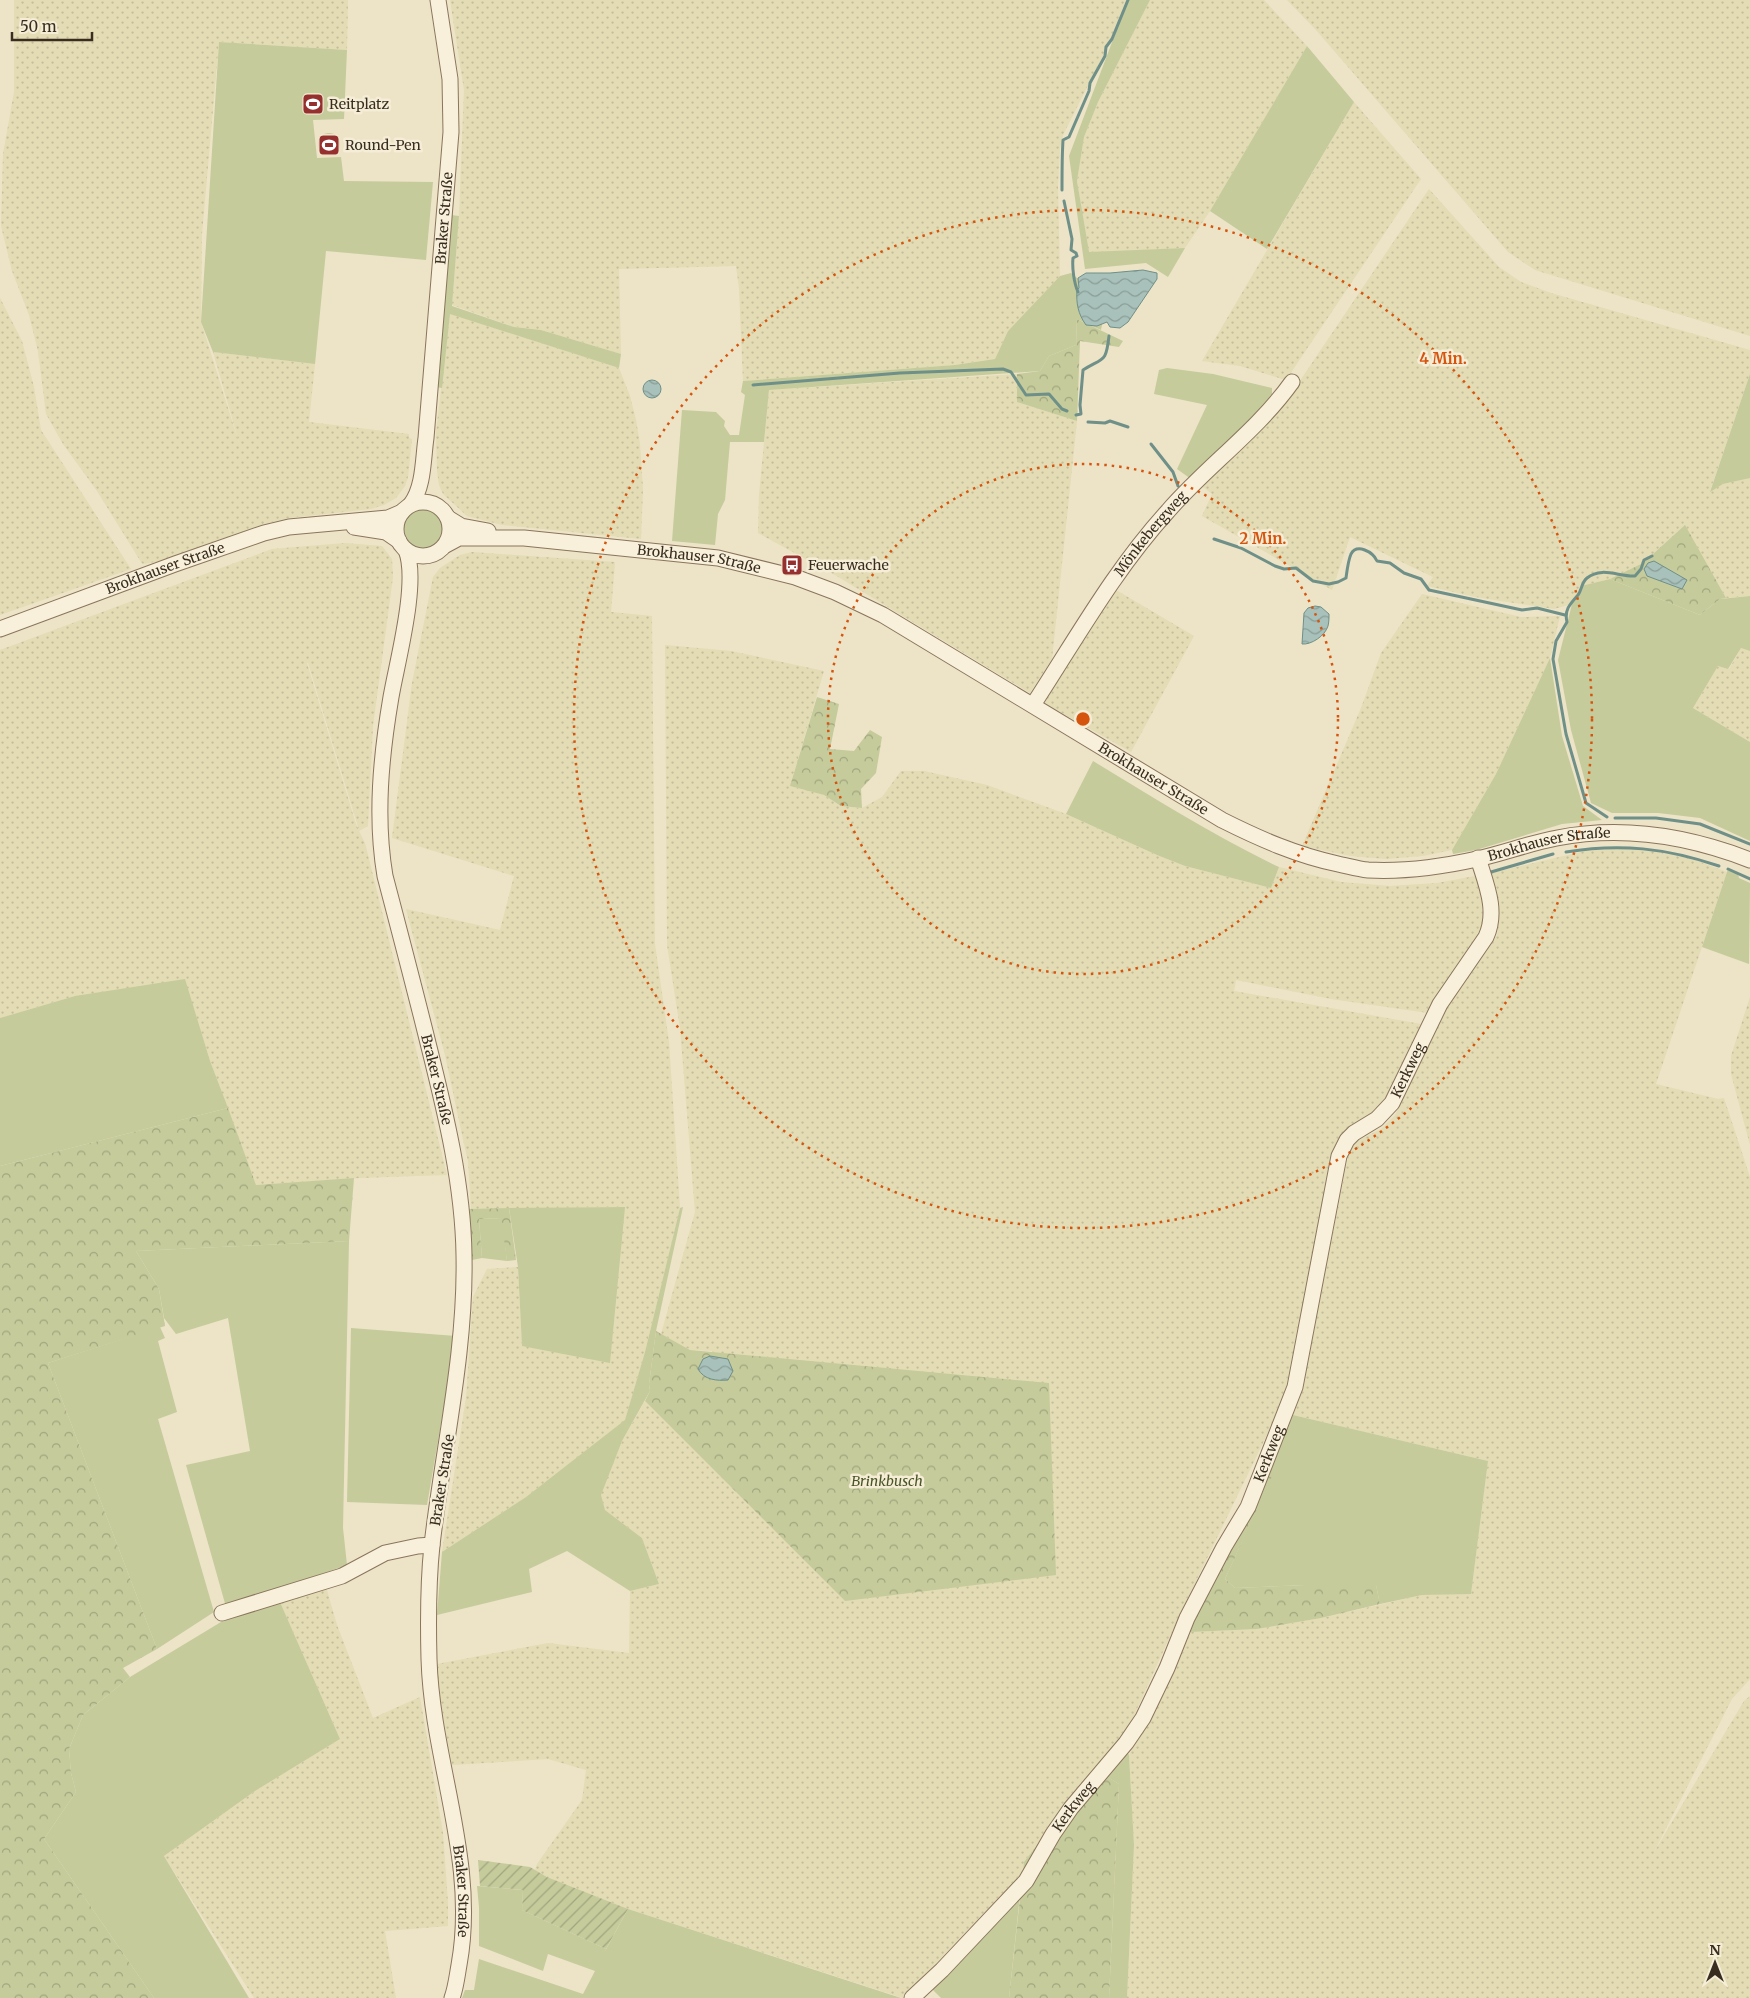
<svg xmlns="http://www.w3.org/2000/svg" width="1750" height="1998" font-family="Merriweather,serif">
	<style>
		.farmland { fill: url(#farmland-dots); fill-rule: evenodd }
		.grass { fill: #c5cb9b }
		.forest { fill: url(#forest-crowns) }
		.garden { fill: url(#garden-furrows) }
		.water { fill: url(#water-waves); stroke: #6e9088 }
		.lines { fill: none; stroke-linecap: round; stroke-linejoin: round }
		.stream { stroke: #6e9088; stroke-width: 3 }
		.minor-casing { stroke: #89755d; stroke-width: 17 }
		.minor { stroke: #f8f0da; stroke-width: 15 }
		.ring { fill: none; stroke: #d6550e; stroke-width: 2.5; stroke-dasharray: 2.5 5 }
		.labels { text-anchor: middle; stroke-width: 5; stroke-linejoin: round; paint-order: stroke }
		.poi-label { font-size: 14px; fill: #392d20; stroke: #f5edd6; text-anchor: start }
		.street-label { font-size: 14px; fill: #392d20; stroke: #f5edd6 }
		.park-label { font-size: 14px; font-style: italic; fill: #485527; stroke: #f5edd6 }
		.centre { fill: #d6550e; stroke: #f5edd6; stroke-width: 2.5 }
		.ring-label { font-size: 15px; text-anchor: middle; font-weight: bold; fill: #d6550e; stroke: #f5edd6; stroke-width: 5; stroke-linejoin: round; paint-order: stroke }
	</style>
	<defs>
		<pattern id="farmland-dots" width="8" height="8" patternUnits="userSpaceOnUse" patternTransform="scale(1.25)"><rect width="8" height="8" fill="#e3dcb4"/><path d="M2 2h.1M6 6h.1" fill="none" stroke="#c4bd9a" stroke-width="1.8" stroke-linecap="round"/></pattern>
		<pattern id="forest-crowns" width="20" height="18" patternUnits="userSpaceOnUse" patternTransform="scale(1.25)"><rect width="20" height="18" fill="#c5cb9b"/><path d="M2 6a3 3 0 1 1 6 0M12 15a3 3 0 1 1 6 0" fill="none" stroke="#a1a57e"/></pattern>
		<pattern id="garden-furrows" width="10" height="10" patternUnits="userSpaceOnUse" patternTransform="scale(1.25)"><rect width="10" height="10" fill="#c5cb9b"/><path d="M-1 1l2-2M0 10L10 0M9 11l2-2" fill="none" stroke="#a1a57e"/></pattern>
		<pattern id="water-waves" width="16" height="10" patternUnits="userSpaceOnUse" patternTransform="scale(1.25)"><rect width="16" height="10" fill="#a8c1ba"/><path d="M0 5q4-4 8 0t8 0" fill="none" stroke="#8a9d97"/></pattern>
	</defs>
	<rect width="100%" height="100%" fill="#ede3c7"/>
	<g class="farmland">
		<polygon points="14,0 348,0 347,50 219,42 202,234 201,322 240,446 213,352 315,364 309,422 409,434 409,438 412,439 408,477 405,486 396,498 384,505 371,509 289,518 264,524 168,560 143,564 141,562 97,491 63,444 46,414 38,351 29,315 12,271 1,226 3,154 14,92"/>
		<polygon points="450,0 1128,0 1107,48 1063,135 1060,149 1058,186 1060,276 1008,331 995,359 955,365 743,381 739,288 736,266 619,269 621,354 541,330 514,327 452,305 459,216 464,90"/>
		<polygon points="1150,0 1264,0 1307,46 1210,211 1185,248 1088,253 1077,180 1084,137 1098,102"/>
		<polygon points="1287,0 1750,0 1750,336 1535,270 1508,252 1316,30"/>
		<polygon points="1354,102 1421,179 1286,380 1240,366 1202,361"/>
		<polygon points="1429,189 1499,267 1521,282 1551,293 1750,350 1750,374 1710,491 1723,484 1750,478 1750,596 1726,598 1684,526 1643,563 1610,579 1581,586 1572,604 1554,609 1475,597 1427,586 1433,577 1350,537 1332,590 1202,516 1212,494 1199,484 1281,409"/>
		<polygon points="0,298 22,341 34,387 41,430 131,569 0,615"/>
		<polygon points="450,313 619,368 630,396 636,420 640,444 643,489 641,539 502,525 467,516 443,494 439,485 437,471 436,432"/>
		<polygon points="1017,374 1017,402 1077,421 1052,659 1030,693 835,575 758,533 759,495 769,390"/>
		<path d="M345,543L382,546L392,559L393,577L373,726L368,826L359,831L365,843L447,1175L360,1178L256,1185L210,1061L75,996L0,1018V650L272,549ZM307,663H308L359,830L356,824Z"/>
		<polygon points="472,552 615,562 611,612 652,616 655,944 669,1042 680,1208 645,1352 625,1421 526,1497 442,1552 466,1398 473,1297 487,1269 518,1267 522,1346 625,1207 471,1209 468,1161 464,1144 445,1055 406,909 500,930 514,876 392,838 412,683 433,577 440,568 460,555"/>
		<polygon points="1116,590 1194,636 1131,752 1044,703 1063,670"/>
		<polygon points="1422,594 1521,617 1560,616 1550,658 1496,774 1452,850 1423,856 1386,859 1351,856 1302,846 1361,708 1381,653"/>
		<polygon points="665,645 731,651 824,671 790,786 824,795 841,806 862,808 882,797 901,771 924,771 987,785 1066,814 1157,855 1185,866 1271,888 1279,867 1341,882 1390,886 1437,883 1475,876 1479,886 1483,912 1482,929 1478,941 1428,1013 1331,999 1236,980 1234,991 1421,1024 1385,1099 1369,1117 1342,1136 1333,1150 1292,1383 1182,1610 1127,1731 1024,1862 1023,1872 903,1998 628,1909 547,1877 535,1870 537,1864 582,1800 586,1770 548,1759 452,1765 440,1703 437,1664 548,1643 629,1653 630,1591 659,1584 642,1538 605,1510 600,1495 622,1441 645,1401 845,1601 712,1351 690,1350 661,1334 695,1212 680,1028 667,945"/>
		<polygon points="1741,648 1750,651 1750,742 1693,708 1718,666 1729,669"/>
		<polygon points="1622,848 1664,852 1698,861 1727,872 1656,1084 1718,1099 1724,1098 1750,1177 1750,1679 1732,1699 1654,1852 1744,1701 1750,1696 1750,1998 1127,1998 1134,1845 1129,1755 1191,1632 1257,1629 1321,1618 1422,1595 1471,1593 1488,1461 1293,1415 1303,1388 1347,1161 1351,1148 1361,1139 1381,1129 1395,1115 1448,1005 1497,935 1499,916 1491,873 1585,851"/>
		<polygon points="1750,997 1750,1145 1731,1074 1731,1056"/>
		<polygon points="326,1587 337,1625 373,1718 420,1697 443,1833 448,1903 448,1926 385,1931 396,1998 254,1998 164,1856 255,1791 340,1739 280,1602"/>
	</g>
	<g class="grass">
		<polygon points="1128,0 1150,0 1098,102 1084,137 1077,181 1089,252 1185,248 1168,277 1146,263 1085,269 1069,156"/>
		<polygon points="219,42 347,50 344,119 313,120 317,158 341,157 344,181 433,182 426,260 326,251 315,364 213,352 201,322"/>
		<polygon points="1307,46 1354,102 1267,249 1210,211"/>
		<circle cx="329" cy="144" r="11"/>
		<polygon points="451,215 459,216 452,306 514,327 541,330 621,354 619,368 450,314 442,388 436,387"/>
		<polygon points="1071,273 1083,283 1104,315 1101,330 1077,319 1076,345 1049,356 1040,371 769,390 764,442 730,442 725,500 718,514 715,545 672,541 682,410 716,412 725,421 724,426 730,435 739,435 745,395 741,392 743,381 955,365 995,359 1008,331 1060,276"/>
		<polygon points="1167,368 1213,374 1272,388 1272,399 1191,479 1177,469 1207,405 1154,394 1159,370"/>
		<polygon points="1750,374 1750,478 1723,484 1710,492"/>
		<circle cx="424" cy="528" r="20"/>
		<polygon points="1610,579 1700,615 1720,599 1750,596 1750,651 1741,648 1728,669 1718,666 1693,708 1750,742 1750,841 1700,818 1658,813 1612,813 1591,803 1571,730 1558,660 1572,604 1581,586"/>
		<polygon points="1550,658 1562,736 1583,806 1602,820 1562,824 1476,850 1453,854 1452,850 1496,774"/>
		<path d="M1093,761C1154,798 1214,836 1279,867L1271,888L1185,866L1157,855L1066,814Z"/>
		<polygon points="1728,869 1738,874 1739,878 1750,883 1749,964 1702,947"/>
		<polygon points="185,979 210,1061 228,1108 0,1166 0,1018 75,996"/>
		<polygon points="625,1207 610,1363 522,1346 518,1267 509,1208"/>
		<polygon points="683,1207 656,1331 649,1384 650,1391 622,1441 601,1495 605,1510 642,1538 659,1584 630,1591 567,1551 529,1569 532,1592 437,1615 442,1552 526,1497 625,1420 645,1352 680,1208"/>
		<polygon points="502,1218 507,1261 482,1258 479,1219"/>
		<polygon points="349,1241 343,1528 347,1565 226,1607 186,1465 250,1451 228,1318 176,1334 164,1318 159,1289 136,1251"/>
		<polygon points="160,1327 165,1338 158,1341 177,1412 158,1419 214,1612 157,1649 48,1363"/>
		<polygon points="351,1328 456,1336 427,1505 347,1502"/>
		<polygon points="1293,1415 1488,1461 1471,1594 1422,1595 1380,1604 1376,1585 1305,1585 1235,1588 1225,1579 1278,1461 1273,1458"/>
		<polygon points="280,1602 340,1739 255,1791 164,1856 249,1998 154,1998 44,1839 76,1792 71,1773 69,1749 83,1715 130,1677 221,1622"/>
		<polygon points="1126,1749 1129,1755 1134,1845 1127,1998 1109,1998 1119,1784 1104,1775"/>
		<polygon points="477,1886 523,1890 522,1910 606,1949 604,1953 628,1909 901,1998 462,1998 465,1990 474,1990 479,1959 583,1994 595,1971 548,1954 543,1971 479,1946 479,1907"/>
		<polygon points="1020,1895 1009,1998 941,1998 930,1987"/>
	</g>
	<g class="forest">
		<polygon points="1077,319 1123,341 1119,347 1080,341 1077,421 1017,402 1017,374 1040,371 1049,356 1076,345"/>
		<polygon points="1685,525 1726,598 1720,599 1700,615 1610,579 1643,563"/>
		<polygon points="817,697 839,704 830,749 854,751 870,730 882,737 876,773 861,789 862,808 841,806 824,795 790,786"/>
		<polygon points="228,1108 256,1185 354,1178 349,1241 136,1251 159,1289 165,1326 48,1363 157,1649 123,1668 130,1677 83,1715 69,1749 71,1773 76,1792 44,1839 154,1998 0,1998 0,1166"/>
		<polygon points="509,1208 516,1260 507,1261 501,1218 479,1219 482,1258 472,1260 468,1209"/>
		<polygon points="656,1331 690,1350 1049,1383 1056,1575 845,1601 645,1401 650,1391 649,1384"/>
		<polygon points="1266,1453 1279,1461 1225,1579 1235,1588 1305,1585 1376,1585 1380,1604 1321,1618 1257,1629 1191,1632 1184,1629"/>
		<polygon points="1096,1770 1119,1784 1109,1998 1009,1998 1024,1862"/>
	</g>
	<polygon class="garden" points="478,1860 530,1867 547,1877 628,1909 606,1949 522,1910 523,1890 480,1886"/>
	<g class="water">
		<path d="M1143,270L1157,273V279L1128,322L1120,328L1110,327L1107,322L1097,326L1086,325C1078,314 1076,303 1077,290L1079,288L1078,278L1086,273H1110Z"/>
		<circle cx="652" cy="389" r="9"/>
		<polygon points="1654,561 1687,580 1682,589 1647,576 1644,569 1648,563"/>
		<path d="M1315,606L1321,607L1329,614C1329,618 1329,622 1328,626C1325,636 1311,645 1302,644L1304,613L1308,608Z"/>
		<path d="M710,1356L728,1359L733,1371L728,1380C717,1381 704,1380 698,1369L703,1359Z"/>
	</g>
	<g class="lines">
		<g class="stream">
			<path d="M1062,190C1062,173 1062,156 1063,140L1069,137L1089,91L1090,83L1105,56L1106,47L1112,39L1128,0"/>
			<path d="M1064,201L1072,239L1071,250L1076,253L1077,256L1073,258C1072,268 1074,283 1078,292"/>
			<polyline points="753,385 900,373 1003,369 1011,372 1026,395 1049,394 1062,409 1067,411"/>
			<path d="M1076,415L1081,414L1080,405L1083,370C1104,357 1106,363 1109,336"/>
			<polyline points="1088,422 1105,423 1110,421 1128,427"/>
			<polyline points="1151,444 1173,472 1178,486"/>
			<path d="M1214,539L1241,548L1275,566L1284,569L1296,568L1313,581L1329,584L1338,582L1346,578C1347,571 1348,561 1351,554C1357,543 1373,552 1377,561L1390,563L1404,573L1421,579L1429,590L1522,610L1537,608L1565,615"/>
			<path d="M1607,817L1586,803L1566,734L1553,659L1556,641L1567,622C1564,610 1570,604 1578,595C1582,590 1581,583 1587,578C1602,566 1619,577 1635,576L1641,569L1644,560L1652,556"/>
			<polyline points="1615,818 1656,818 1700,824 1750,844"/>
			<path d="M1566,852C1620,843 1666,848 1719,866"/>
			<polyline points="1728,869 1750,879"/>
			<polyline points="1491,872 1553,854"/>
		</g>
		<g class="minor-casing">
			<g id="minor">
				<circle cx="423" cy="529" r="27"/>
				<path id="s1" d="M411,504C424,487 423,458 426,438L451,132L450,79L438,0"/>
				<polyline points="448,518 461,526 488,531"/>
				<polyline points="354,527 386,532 399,541"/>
				<path id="s2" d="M446,545L459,538H524L718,558L795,577L835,592L883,615L1222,820C1260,839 1296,855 1338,864C1348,866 1358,869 1368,870C1405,872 1441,867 1477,859C1504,853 1530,843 1557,838C1624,825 1688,836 1750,860"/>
				<path id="s3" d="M406,550C419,582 397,662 391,697C381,756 375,817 385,876C400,933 415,990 429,1047C446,1115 463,1185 464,1255C466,1353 443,1448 432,1545C428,1583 428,1621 429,1659C432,1762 478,1861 459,1965C457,1976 456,1987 452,1998"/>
				<path id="s4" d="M0,629L175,564L264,533L289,527L388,518L402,512"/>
				<path id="s5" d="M1033,705C1076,639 1115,569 1168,511C1207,466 1257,431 1292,382"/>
				<polyline points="222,1613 342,1576 385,1553 418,1546 432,1545"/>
				<path id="s6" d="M912,1998L942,1970L1026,1881L1053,1834L1071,1808L1126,1743L1143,1718L1167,1668L1187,1618L1224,1547L1248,1507L1295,1387L1339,1156L1347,1140L1354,1133L1377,1119L1392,1103L1440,1004L1486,937C1498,911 1486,884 1478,858"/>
			</g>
		</g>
		<use href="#minor" class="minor"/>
	</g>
	<g class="ring">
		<circle cx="1083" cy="719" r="255"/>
		<circle cx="1083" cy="719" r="509"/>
	</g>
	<defs>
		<g id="stadium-square" transform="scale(1.125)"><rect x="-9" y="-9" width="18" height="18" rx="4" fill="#96302e" stroke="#f5edd6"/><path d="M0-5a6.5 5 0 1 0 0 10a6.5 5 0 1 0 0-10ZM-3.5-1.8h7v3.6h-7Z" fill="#fff"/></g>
		<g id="bus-square" transform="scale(1.125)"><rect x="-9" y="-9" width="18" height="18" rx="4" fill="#96302e" stroke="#f5edd6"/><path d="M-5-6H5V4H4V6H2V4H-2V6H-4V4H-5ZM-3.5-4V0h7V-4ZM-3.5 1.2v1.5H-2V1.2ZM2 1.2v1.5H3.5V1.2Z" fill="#fff"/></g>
	</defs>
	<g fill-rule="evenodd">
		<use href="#stadium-square" x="313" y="104"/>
		<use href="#stadium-square" x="329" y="145"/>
		<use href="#bus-square" x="792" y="565"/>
	</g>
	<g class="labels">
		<g class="poi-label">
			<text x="329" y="109">Reitplatz</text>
			<text x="345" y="150">Round-Pen</text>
			<text x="808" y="570">Feuerwache</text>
		</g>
		<g class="street-label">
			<text dy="5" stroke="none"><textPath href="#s1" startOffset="289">Braker Straße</textPath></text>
			<text dy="5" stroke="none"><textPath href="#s5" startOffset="208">Mönkebergweg</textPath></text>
			<text dy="5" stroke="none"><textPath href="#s2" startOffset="256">Brokhauser Straße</textPath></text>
			<text dy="5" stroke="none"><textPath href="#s4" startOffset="176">Brokhauser Straße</textPath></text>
			<text dy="5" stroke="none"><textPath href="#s2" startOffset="766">Brokhauser Straße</textPath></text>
			<text dy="5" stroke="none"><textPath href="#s2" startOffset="1185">Brokhauser Straße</textPath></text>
			<text dy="5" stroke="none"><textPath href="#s6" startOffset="1078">Kerkweg</textPath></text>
			<text dy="5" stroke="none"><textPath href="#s3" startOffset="539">Braker Straße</textPath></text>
			<text dy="5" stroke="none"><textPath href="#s6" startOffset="658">Kerkweg</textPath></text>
			<text transform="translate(442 1480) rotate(-81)" y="5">Braker Straße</text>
			<text dy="5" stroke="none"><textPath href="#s6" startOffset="252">Kerkweg</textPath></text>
			<text dy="5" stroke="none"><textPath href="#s3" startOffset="1358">Braker Straße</textPath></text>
		</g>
		<g class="park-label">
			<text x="887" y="1486">Brinkbusch</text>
		</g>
	</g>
	<circle cx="1083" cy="719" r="8" class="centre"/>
	<g class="ring-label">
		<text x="1443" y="364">4 Min.</text>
		<text x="1263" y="544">2 Min.</text>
	</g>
	<g transform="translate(1715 1963)" stroke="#f5edd6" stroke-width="4" paint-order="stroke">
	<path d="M0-4L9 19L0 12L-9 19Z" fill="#392d20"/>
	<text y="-8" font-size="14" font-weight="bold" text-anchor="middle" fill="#392d20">N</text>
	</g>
	<path d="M12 32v8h80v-8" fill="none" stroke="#392d20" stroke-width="2.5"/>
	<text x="20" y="32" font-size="15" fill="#392d20" stroke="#f5edd6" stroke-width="4" paint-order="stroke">50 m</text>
</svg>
